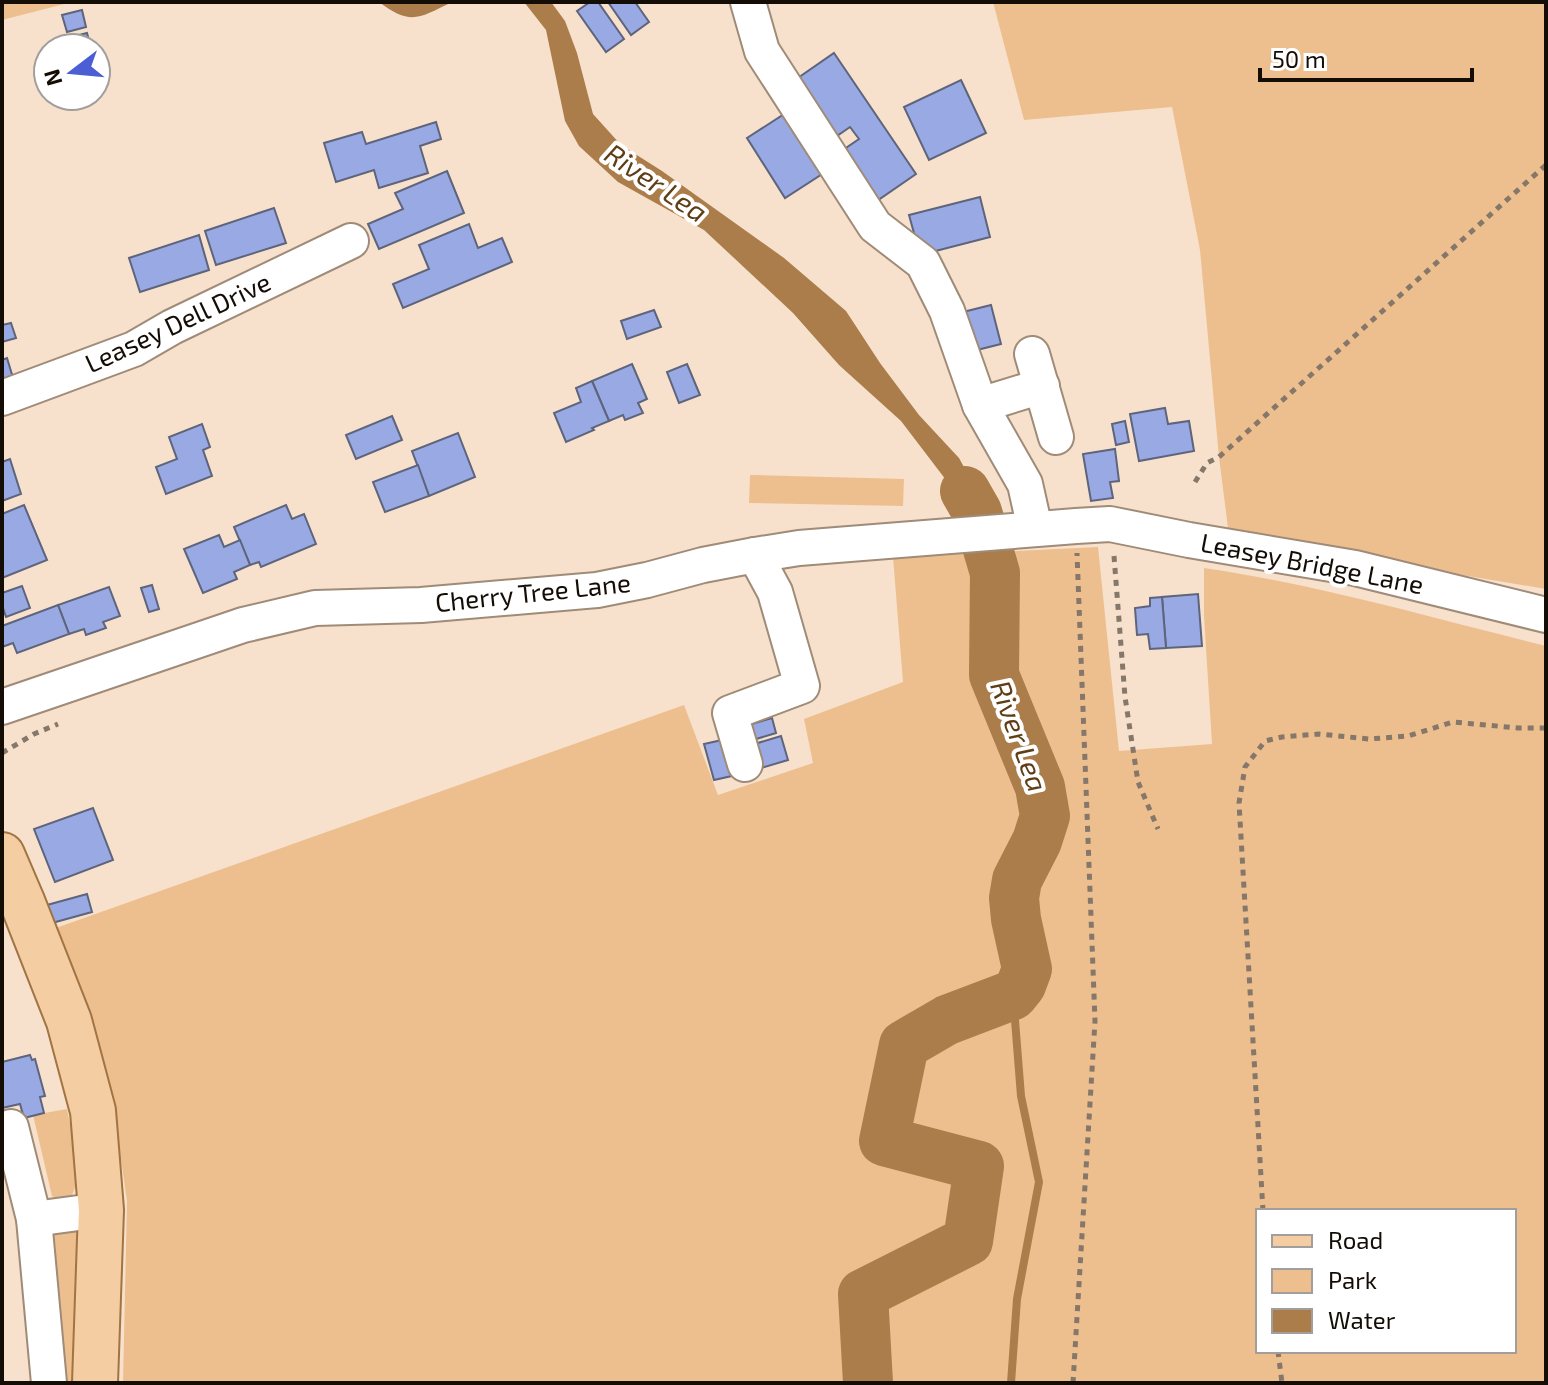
<svg xmlns="http://www.w3.org/2000/svg" width="1548" height="1385" font-family="'Exo 2',sans-serif">
	<style>
		.green { fill: #eebf8e; fill-rule: evenodd }
		.water { fill: #ab7d4b }
		.lines { fill: none; stroke-linecap: round; stroke-linejoin: round }
		.stream { stroke: #ab7d4b; stroke-width: 8 }
		.river { stroke: #ab7d4b; stroke-width: 50 }
		.building { fill: #99a9e4; stroke: #5d647b; stroke-width: 2 }
		.minor-casing { stroke: #9f8b77; stroke-width: 38 }
		.major-casing { stroke: #a07443; stroke-width: 48 }
		.path { stroke: #857769; stroke-width: 5; stroke-dasharray: 6 6; stroke-linecap: butt }
		.minor { stroke: #fff; stroke-width: 34 }
		.major { stroke: #f4cda2; stroke-width: 44 }
		.labels { text-anchor: middle; stroke-width: 8; stroke-linejoin: round; paint-order: stroke }
		.street-label { font-size: 26px; fill: #140d06; stroke: #fff }
		.water-label { font-size: 28px; font-style: italic; fill: #5f3e16; stroke: #fff }
	</style>
	<rect width="100%" height="100%" fill="#f7e1cc"/>
	<g class="green">
		<polygon points="2,2 72,2 2,20"/>
		<polygon points="993,2 1546,2 1546,589 1229,536 1219,457 1200,250 1172,107 1024,120"/>
		<polygon points="750,475 904,479 903,506 749,503"/>
		<path d="M1098,547L1119,751L1212,744L1204,616V568C1320,585 1432,618 1546,646V1383H123L127,1201L112,1097L53,929L684,705L718,795L813,763L804,719L903,682L893,557ZM1258,1211H1514V1351H1258Z"/>
		<path d="M67,1109C71,1132 85,1179 70,1198L58,1200L52,1196L33,1115Z"/>
		<polygon points="73,1228 80,1231 83,1383 62,1383 51,1239 55,1231"/>
	</g>
	<g class="water">
		<path d="M379,2H452C419,18 411,26 379,2Z"/>
		<polygon points="524,2 551,2 565,21 577,53 593,114 621,145 662,171 784,258 846,311 880,363 919,415 959,458 986,507 1001,552 980,553 946,480 901,421 839,365 793,313 704,230 618,182 579,146 565,121 546,30"/>
	</g>
	<g class="lines">
		<polyline class="stream" points="1011,1383 1017,1299 1039,1182 1021,1096 1013,995"/>
		<polyline class="river" points="868,1383 863,1294 968,1241 979,1166 884,1141 904,1045 947,1020 1013,995 1021,985 1027,969 1016,919 1014,898 1017,880 1037,841 1045,816 1040,787 994,675 995,573 977,512 965,491"/>
	</g>
	<g class="building">
		<polygon points="590,2 598,2 624,39 606,52 577,11"/>
		<polygon points="608,2 635,2 649,22 631,35"/>
		<polygon points="82,10 86,27 67,32 62,15"/>
		<polygon points="87,33 91,48 74,48 71,37"/>
		<polygon points="834,53 916,174 871,205 837,154 859,139 850,127 834,138 795,80"/>
		<polygon points="961,80 986,133 929,160 904,107"/>
		<polygon points="792,109 830,169 785,198 747,138"/>
		<polygon points="436,122 441,139 420,146 428,173 379,188 374,170 336,182 324,143 362,132 366,144"/>
		<polygon points="447,171 464,213 379,249 368,224 403,209 395,193"/>
		<polygon points="980,197 990,237 920,255 909,215"/>
		<polygon points="274,208 286,243 216,265 205,231"/>
		<polygon points="469,224 478,248 502,238 512,262 403,308 393,284 429,269 419,245"/>
		<polygon points="199,235 209,270 140,292 129,258"/>
		<polygon points="991,305 1001,344 973,351 963,312"/>
		<polygon points="654,310 661,327 627,339 621,321"/>
		<polygon points="11,323 16,338 2,342 2,325"/>
		<polygon points="7,358 13,378 2,382 2,360"/>
		<polygon points="632,364 647,399 638,403 643,413 625,420 623,415 609,421 592,381"/>
		<polygon points="687,364 700,395 679,403 667,372"/>
		<polygon points="592,381 609,421 592,428 594,430 566,442 554,413 581,402 576,388"/>
		<polygon points="1165,408 1168,424 1189,421 1194,451 1139,461 1130,414"/>
		<polygon points="392,416 402,440 356,459 346,435"/>
		<polygon points="1125,421 1129,442 1116,445 1112,424"/>
		<polygon points="202,424 210,447 203,450 212,476 166,494 156,467 177,459 169,437"/>
		<polygon points="458,433 475,477 429,496 412,451"/>
		<polygon points="1115,449 1119,481 1110,482 1113,498 1091,501 1083,454"/>
		<polygon points="10,459 21,494 2,501 2,462"/>
		<polygon points="418,465 429,496 385,512 373,482"/>
		<polygon points="24,505 47,560 2,578 2,514"/>
		<polygon points="286,505 292,519 304,514 316,544 261,567 259,562 250,565 234,527"/>
		<polygon points="219,535 224,547 240,540 250,565 234,572 237,579 203,593 184,549"/>
		<polygon points="152,585 159,609 149,612 141,588"/>
		<polygon points="22,586 30,608 6,617 2,605 2,593"/>
		<polygon points="109,587 120,616 103,622 106,628 86,635 84,629 69,634 58,605"/>
		<polygon points="1198,594 1202,646 1166,648 1162,597"/>
		<polygon points="1162,597 1166,648 1150,649 1148,634 1137,635 1135,608 1150,606 1150,598"/>
		<polygon points="58,605 69,634 17,653 13,643 2,647 2,626"/>
		<polygon points="772,718 776,733 753,740 748,725"/>
		<polygon points="781,736 788,760 758,769 751,745"/>
		<polygon points="722,740 732,776 714,780 704,744"/>
		<polygon points="93,808 113,860 55,882 34,829"/>
		<polygon points="87,894 92,912 52,923 47,905"/>
		<polygon points="30,1055 32,1060 35,1059 45,1096 40,1097 44,1113 24,1118 20,1104 2,1108 2,1062"/>
	</g>
	<g class="lines">
		<g class="minor-casing">
			<g id="minor">
				<polyline points="748,2 762,51 875,226 923,263 947,311 980,405 1025,484 1035,529"/>
				<polyline points="1032,354 1056,437"/>
				<polyline points="2,398 134,349 172,327 351,241"/>
				<polyline points="980,405 1042,386"/>
				<polyline points="2,707 243,625 315,608 421,605 597,590 647,580 703,565 755,555 799,548 1076,526 1110,524 1189,540 1355,568 1546,615"/>
				<polyline points="745,764 730,713 802,686 775,592 755,555"/>
				<polyline points="11,1127 34,1219 49,1383"/>
				<polyline points="34,1219 101,1210"/>
			</g>
		</g>
		<g class="major-casing">
			<polyline id="major" points="2,855 23,904 69,1021 93,1111 101,1210 95,1383"/>
		</g>
		<g class="path">
			<polyline points="1195,482 1207,463 1219,457 1546,165"/>
			<polyline points="1114,556 1125,697 1138,782 1158,829"/>
			<polyline points="2,753 34,734 58,724"/>
			<polyline points="1263,1211 1239,803 1245,767 1265,741 1282,737 1319,734 1369,739 1408,736 1453,722 1518,728 1546,728"/>
			<polyline points="1278,1351 1282,1383"/>
			<polyline points="1073,1383 1095,1021 1077,553"/>
		</g>
		<use href="#minor" class="minor"/>
		<use href="#major" class="major"/>
	</g>
	<g class="labels">
		<g class="street-label">
			<text transform="translate(178 323) rotate(-25)" y="9">Leasey Dell Drive</text>
			<text transform="translate(1312 564) rotate(11)" y="9">Leasey Bridge Lane</text>
			<text transform="translate(533 593) rotate(-6)" y="9">Cherry Tree Lane</text>
		</g>
		<g class="water-label">
			<text transform="translate(656 183) rotate(34)" y="10">River Lea</text>
			<text transform="translate(1019 736) rotate(70)" y="10">River Lea</text>
		</g>
	</g>
	<rect width="1548" height="1385" fill="none" stroke="#140d06" stroke-width="8"/>
	<rect x="1256" y="1209" width="260" height="144" fill="#ffffff" stroke="#a19e9b" stroke-width="2"/>
	<rect x="1272" y="1235" width="40" height="12" fill="#f4cda2" stroke="#a19e9b" stroke-width="2"/>
	<text x="1328" y="1249" font-size="24" fill="#140d06">Road</text>
	<rect x="1272" y="1269" width="40" height="24" fill="#eebf8e" stroke="#a19e9b" stroke-width="2"/>
	<text x="1328" y="1289" font-size="24" fill="#140d06">Park</text>
	<rect x="1272" y="1309" width="40" height="24" fill="#ab7d4b" stroke="#a19e9b" stroke-width="2"/>
	<text x="1328" y="1329" font-size="24" fill="#140d06">Water</text>
	<g transform="translate(72 72) rotate(254)"><circle r="38" fill="#ffffff" stroke="#a19e9b" stroke-width="2"/>
	<path d="M0-6L14 30L0 20L-14 30Z" fill="#4c5ed3"/>
	<text y="-12" font-size="22" font-weight="bold" text-anchor="middle" fill="#140d06">N</text>
	</g>
	<path d="M1260 68v12h212v-12" fill="none" stroke="#140d06" stroke-width="4"/>
	<text x="1272" y="68" font-size="24" fill="#140d06" stroke="#ffffff" stroke-width="6" paint-order="stroke">50 m</text>
</svg>
